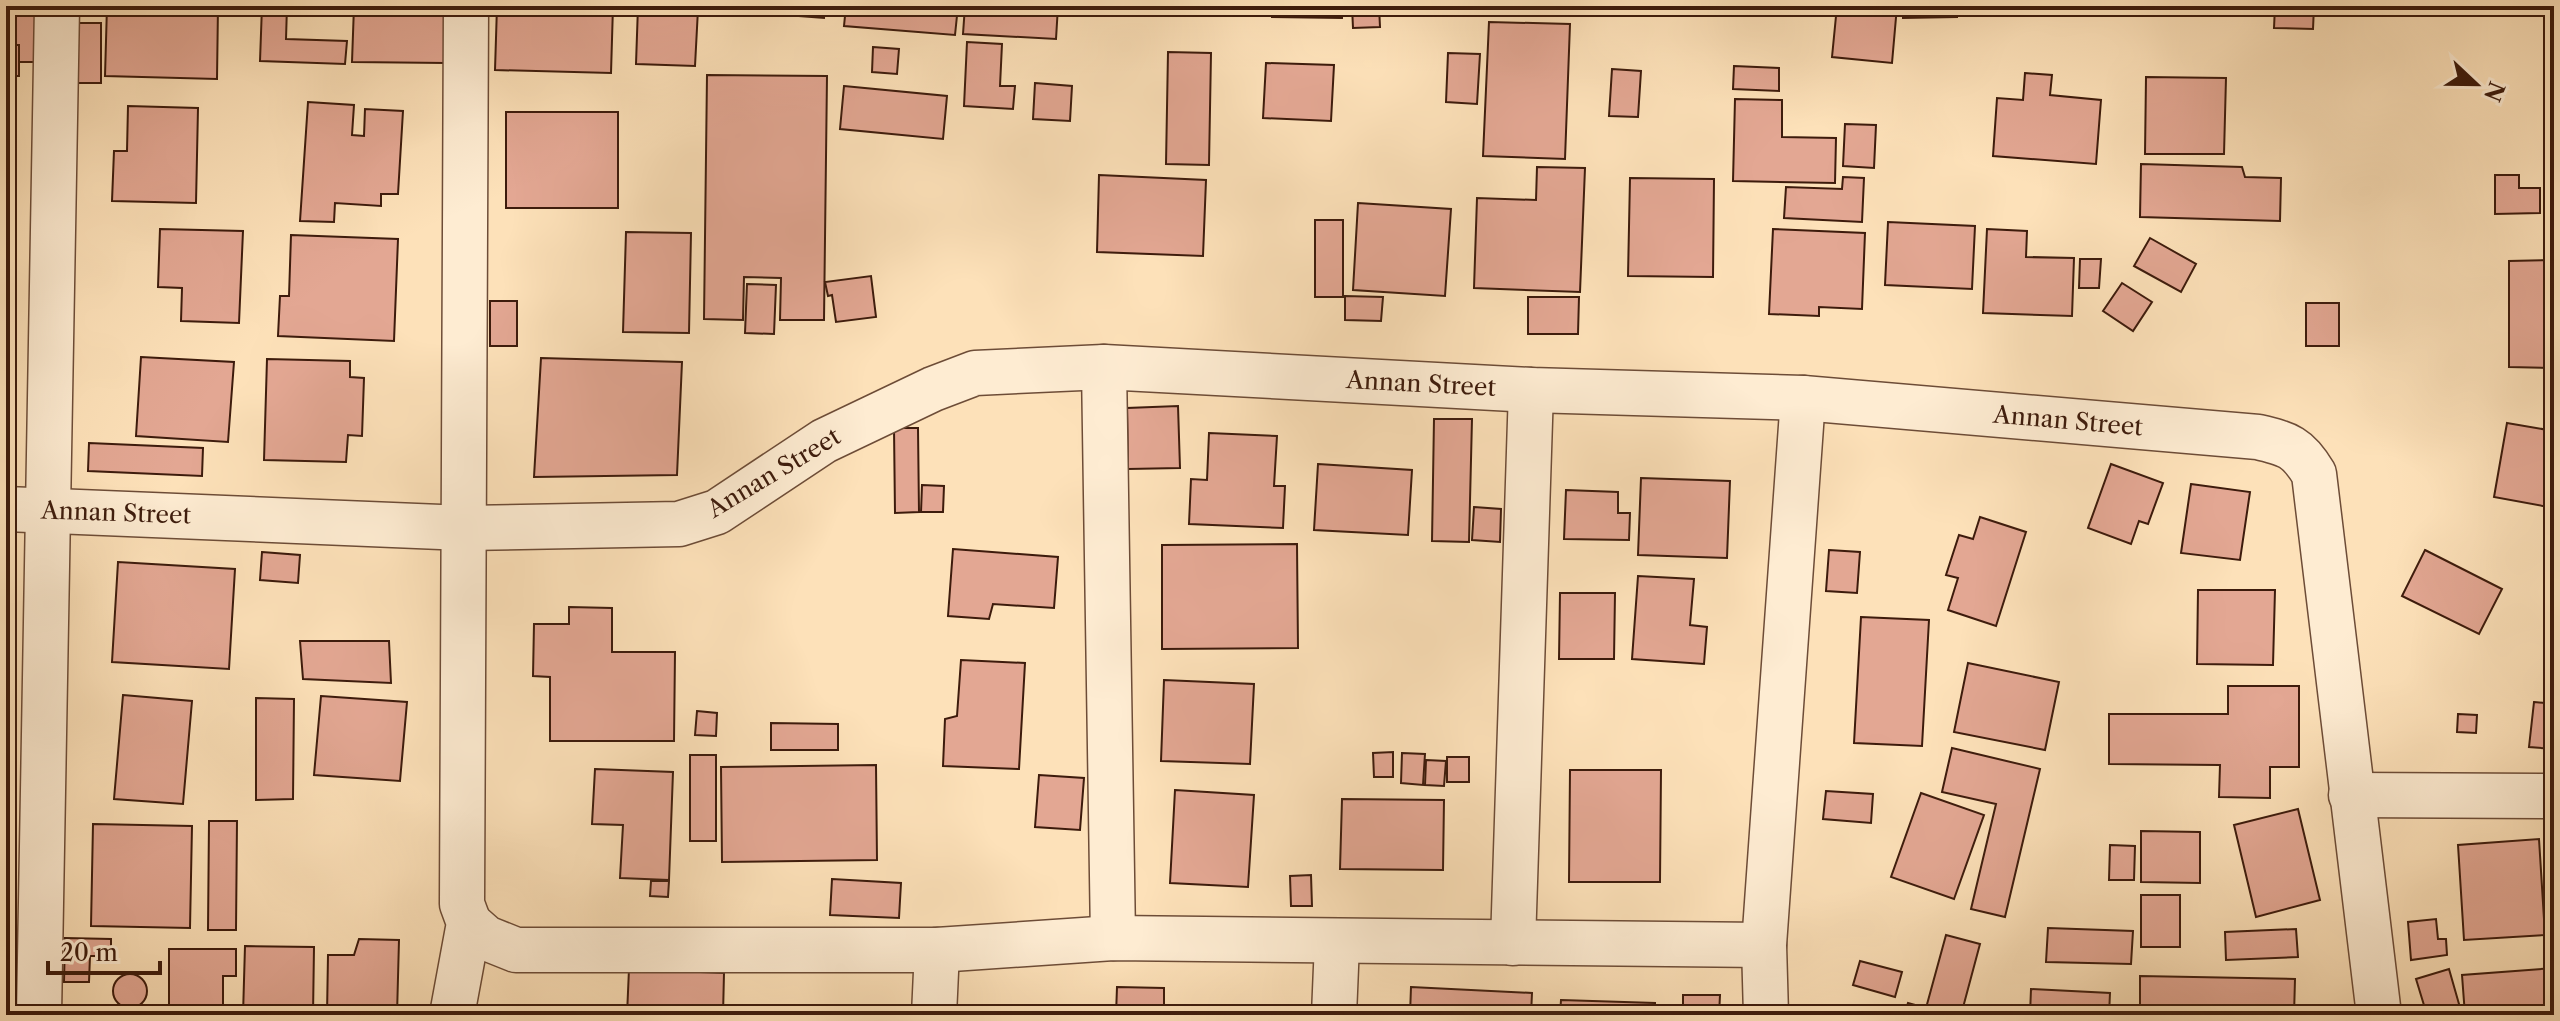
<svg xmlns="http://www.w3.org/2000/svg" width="2560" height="1021" font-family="'Libre Caslon Text',serif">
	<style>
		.building { fill: #e3a793; stroke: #3d1b0c; stroke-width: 2 }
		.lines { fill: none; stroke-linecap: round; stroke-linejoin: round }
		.minor-casing { stroke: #6d4c37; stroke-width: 47 }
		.minor { stroke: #feecd2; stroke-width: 44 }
		.labels { text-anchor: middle; stroke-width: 7; stroke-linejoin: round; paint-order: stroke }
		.street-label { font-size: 24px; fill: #3d1b0c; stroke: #feecd2 }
	</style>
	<rect width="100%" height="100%" fill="#fde1b9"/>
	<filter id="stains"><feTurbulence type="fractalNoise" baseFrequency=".0025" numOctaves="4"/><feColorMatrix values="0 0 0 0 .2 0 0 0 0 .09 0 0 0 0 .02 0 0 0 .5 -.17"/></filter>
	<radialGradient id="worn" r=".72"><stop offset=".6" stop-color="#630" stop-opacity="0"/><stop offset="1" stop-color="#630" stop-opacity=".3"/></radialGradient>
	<g class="building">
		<polygon points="107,6 218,6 217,79 105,76"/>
		<polygon points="262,6 287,6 286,39 347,41 345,64 260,61"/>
		<polygon points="354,6 448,6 446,63 352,62"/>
		<polygon points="497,6 613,6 611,73 495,70"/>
		<polygon points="638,6 684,6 684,9 698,9 695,66 636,64"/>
		<polygon points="759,6 825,6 824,18 758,13"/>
		<polygon points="846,6 958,6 955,35 844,26"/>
		<polygon points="965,6 1058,6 1056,39 963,34"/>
		<polygon points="1065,6 1186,6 1186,15 1065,14"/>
		<polygon points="1272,6 1343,6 1342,18 1272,17"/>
		<polygon points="1352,6 1379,6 1380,27 1353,28"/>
		<polygon points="1837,6 1897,6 1892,63 1832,57"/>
		<polygon points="1903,6 1957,6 1957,17 1903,18"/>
		<polygon points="2275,6 2314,6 2313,29 2274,28"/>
		<polygon points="6,14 8,14 8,45 19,45 19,76 6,76"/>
		<polygon points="8,14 51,14 51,62 19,62 19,45 8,45"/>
		<polygon points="1489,22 1570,24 1565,159 1483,156"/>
		<rect x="72" y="23" width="29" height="60"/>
		<polygon points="967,42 1002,44 1000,86 1015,86 1013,109 964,106"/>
		<polygon points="873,47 899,49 897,74 872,72"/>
		<polygon points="1168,52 1211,53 1209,165 1166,164"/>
		<polygon points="1448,53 1480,54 1477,104 1446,102"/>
		<polygon points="1266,63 1334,65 1331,121 1263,118"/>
		<polygon points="1734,66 1779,68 1779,91 1733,89"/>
		<polygon points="1612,69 1641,71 1638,117 1609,116"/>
		<polygon points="2025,73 2052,75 2050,95 2101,100 2096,164 1993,156 1997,98 2023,100"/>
		<polygon points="707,75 827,76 824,320 780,320 781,278 744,277 743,320 704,319"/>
		<polygon points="2146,77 2226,78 2224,154 2145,154"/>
		<polygon points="1035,83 1072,86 1070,121 1033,119"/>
		<polygon points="844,86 947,96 943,139 840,129"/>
		<polygon points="1735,99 1782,100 1782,137 1836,138 1835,183 1733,181"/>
		<polygon points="308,102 354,105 352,135 364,136 365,109 403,111 398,194 381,194 381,206 335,203 334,222 300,221"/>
		<polygon points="128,106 198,108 196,203 112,201 114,151 127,151"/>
		<rect x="506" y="112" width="112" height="96"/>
		<polygon points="1845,124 1876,125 1874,168 1843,166"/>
		<polygon points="2141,164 2242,167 2245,177 2281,178 2280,221 2140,217"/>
		<polygon points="1537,167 1585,168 1580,292 1474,288 1477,198 1536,200"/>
		<rect x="2547" y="173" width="7" height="29"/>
		<polygon points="1099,175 1206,180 1203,256 1097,252"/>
		<polygon points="2495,175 2519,175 2519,188 2540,188 2540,213 2495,214"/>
		<polygon points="1843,177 1864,178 1862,222 1784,218 1786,187 1842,189"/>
		<polygon points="1630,178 1714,179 1713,277 1628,276"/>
		<polygon points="1358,203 1451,209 1445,296 1353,290"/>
		<rect x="1315" y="220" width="28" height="77"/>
		<polygon points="1888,222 1975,226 1972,289 1885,285"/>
		<polygon points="160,229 243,231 239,323 181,321 182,288 158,287"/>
		<polygon points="1773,229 1865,233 1862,309 1819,307 1819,316 1769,314"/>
		<polygon points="1987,229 2027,231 2026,257 2074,258 2072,316 1983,313"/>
		<polygon points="626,232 691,233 689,333 623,332"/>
		<polygon points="291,235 398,239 394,341 278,336 280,296 289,296"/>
		<polygon points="2150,238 2196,264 2181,292 2134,266"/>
		<polygon points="2080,259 2101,259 2099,288 2079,288"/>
		<polygon points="2554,260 2554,368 2509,367 2509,261"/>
		<polygon points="6,265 11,265 10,292 6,292"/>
		<polygon points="871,276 876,317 836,322 832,295 828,296 825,282"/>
		<polygon points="2122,283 2152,302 2133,331 2103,311"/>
		<polygon points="747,284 776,285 774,334 745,333"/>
		<polygon points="1345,296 1383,297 1381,321 1345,320"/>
		<polygon points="1528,297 1579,297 1578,334 1528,334"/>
		<rect x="490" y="301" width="27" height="45"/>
		<rect x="2306" y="303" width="33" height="43"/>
		<polygon points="141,357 234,362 228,442 136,436"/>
		<polygon points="541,358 682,362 677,475 534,477"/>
		<polygon points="267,359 350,361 350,377 364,378 362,436 348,435 346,462 264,460"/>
		<polygon points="1178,406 1180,468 1128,469 1127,408"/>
		<polygon points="1434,419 1472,419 1469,542 1432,541"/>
		<polygon points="2507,423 2554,431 2554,508 2494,497"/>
		<polygon points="894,428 918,428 919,512 895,513"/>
		<polygon points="1209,433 1277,436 1274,486 1285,486 1283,528 1189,524 1191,479 1207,480"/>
		<polygon points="89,443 203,448 202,476 88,471"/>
		<polygon points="1318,464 1412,470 1408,535 1314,530"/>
		<polygon points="2111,464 2163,483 2148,524 2139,521 2131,544 2088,528"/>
		<polygon points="1641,478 1730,481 1727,558 1638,555"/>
		<polygon points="2191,484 2250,492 2240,560 2181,553"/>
		<polygon points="922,485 944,486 943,512 921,512"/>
		<polygon points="1566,490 1618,492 1618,513 1630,513 1629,540 1564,539"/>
		<polygon points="1474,507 1501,509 1500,542 1472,540"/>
		<polygon points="1980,517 2026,532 1996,626 1948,610 1958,578 1946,575 1959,535 1973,539"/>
		<polygon points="1297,544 1298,648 1162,649 1162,545"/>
		<polygon points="953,549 1058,557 1054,608 993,604 989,619 948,616"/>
		<polygon points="1829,550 1860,552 1857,593 1826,591"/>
		<polygon points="2425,550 2502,589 2479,634 2402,596"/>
		<polygon points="262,552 300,555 298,583 260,580"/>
		<polygon points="118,562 235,569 229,669 112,662"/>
		<polygon points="1638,576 1694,579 1690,625 1707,627 1704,664 1632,659"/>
		<polygon points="2198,590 2275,590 2273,665 2197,664"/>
		<polygon points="1560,593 1615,593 1614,659 1559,659"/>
		<polygon points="569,607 612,608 612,652 675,652 674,741 550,741 550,677 533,676 534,624 569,624"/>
		<polygon points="1861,617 1929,620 1922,746 1854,743"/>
		<polygon points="300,641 389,641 391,683 303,679"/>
		<polygon points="961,660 1025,663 1019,769 943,766 945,719 957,716"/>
		<polygon points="1968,663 2059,682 2045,750 1954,732"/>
		<polygon points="1164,680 1254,684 1250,764 1161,761"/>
		<polygon points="2228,686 2299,686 2299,767 2270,767 2270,798 2219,797 2220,765 2109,764 2109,714 2228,714"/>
		<polygon points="123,695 192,701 183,804 114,799"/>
		<polygon points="321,696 407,702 400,781 314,775"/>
		<polygon points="256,698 294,699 293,799 256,800"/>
		<polygon points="2534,702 2554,704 2554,749 2529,747"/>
		<polygon points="697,711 717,713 716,736 695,735"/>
		<polygon points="2458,714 2477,715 2476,733 2457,732"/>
		<polygon points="771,723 838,724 838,750 771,750"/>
		<polygon points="1952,748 2040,769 2005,917 1971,909 1996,804 1942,792"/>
		<polygon points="1393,752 1393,777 1374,777 1373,753"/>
		<polygon points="1402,753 1425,754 1423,785 1401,783"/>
		<rect x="690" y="755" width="26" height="86"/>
		<rect x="1447" y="757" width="22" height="25"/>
		<polygon points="1426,760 1446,761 1444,786 1425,785"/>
		<polygon points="876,765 877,860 722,862 721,767"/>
		<polygon points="595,769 673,772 669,880 620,878 623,825 592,824"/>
		<polygon points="1570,770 1661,770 1660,882 1569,882"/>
		<polygon points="1039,775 1084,778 1080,830 1035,827"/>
		<polygon points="1175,790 1254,795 1248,887 1170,883"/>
		<polygon points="1826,791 1873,794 1871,823 1823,819"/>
		<polygon points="1921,793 1984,815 1954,899 1891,877"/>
		<polygon points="1342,799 1444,800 1443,870 1340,869"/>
		<polygon points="2298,809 2320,900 2256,917 2234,825"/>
		<polygon points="209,821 237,821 236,930 208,930"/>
		<polygon points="93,824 192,826 190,928 91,926"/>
		<polygon points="2141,831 2200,832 2200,883 2141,882"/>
		<polygon points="2539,839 2545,935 2464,940 2458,845"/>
		<polygon points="2110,845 2135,846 2134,880 2109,880"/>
		<polygon points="1311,875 1312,906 1291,906 1290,876"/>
		<polygon points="832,879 901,883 899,918 830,915"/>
		<polygon points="651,881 669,881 668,897 650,896"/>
		<rect x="2141" y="895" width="39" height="52"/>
		<polygon points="2436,919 2438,939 2446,939 2447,955 2411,960 2408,922"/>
		<polygon points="2048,928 2133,931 2131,964 2046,962"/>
		<polygon points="2296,929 2298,957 2226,960 2225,932"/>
		<polygon points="1946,935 1980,944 1961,1015 1904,1015 1908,1003 1926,1008"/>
		<polygon points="65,938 111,939 111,956 90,956 89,982 64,982"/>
		<polygon points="359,939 399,940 397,1015 327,1015 328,955 354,955"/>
		<polygon points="245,946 314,947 313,1015 243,1015"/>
		<polygon points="169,949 236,949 236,976 223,976 223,1014 169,1015"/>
		<polygon points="1860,961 1902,972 1895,997 1853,985"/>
		<polygon points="2554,968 2554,1015 2465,1015 2462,975"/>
		<polygon points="629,969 724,973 723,1015 627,1015"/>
		<polygon points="2449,969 2461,1011 2446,1015 2427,1015 2416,979"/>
		<circle cx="130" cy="991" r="17"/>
		<polygon points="2140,976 2295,979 2294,1015 2140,1015"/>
		<polygon points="1117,987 1164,988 1164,1015 1116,1015"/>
		<polygon points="1411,987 1532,993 1531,1015 1410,1015"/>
		<polygon points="2031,989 2110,993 2109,1015 2030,1015"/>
		<polygon points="1683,995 1720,995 1719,1015 1683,1015"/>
		<polygon points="1561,1000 1655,1003 1655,1015 1560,1015"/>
	</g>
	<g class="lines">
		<g class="minor-casing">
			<g id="minor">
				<polyline points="1104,367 1113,938"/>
				<path d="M6,509L465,528L679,524L717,512L824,441L933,389L975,373L1104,367L1531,390L1803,398L2258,437C2288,444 2298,447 2314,474L2379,1015"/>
				<polyline points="2351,795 2554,796"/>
				<polyline points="469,923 486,938 516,950 937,950 1113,938 1764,945"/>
				<polyline points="1513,943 1531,390"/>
				<polyline points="39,1015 57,6"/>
				<polyline points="452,1015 469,923 462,904 466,6"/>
				<polyline points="934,1015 937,950"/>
				<polyline points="1334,1015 1337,943"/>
				<polyline points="1766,1015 1764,945 1803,398"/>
			</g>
		</g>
		<use href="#minor" class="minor"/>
	</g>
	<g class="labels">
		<g class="street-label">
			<text transform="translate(1421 384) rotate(3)" y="8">Annan Street</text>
			<text transform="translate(2068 421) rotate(5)" y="8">Annan Street</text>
			<text transform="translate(774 473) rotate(-31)" y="8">Annan Street</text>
			<text transform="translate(116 513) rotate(2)" y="8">Annan Street</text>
		</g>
	</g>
	<rect width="2560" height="1021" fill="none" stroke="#fde1b9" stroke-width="32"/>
	<rect x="8" y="8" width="2544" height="1005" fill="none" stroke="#3d1b0c" stroke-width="4"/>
	<rect x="16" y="16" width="2528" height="989" fill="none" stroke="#3d1b0c" stroke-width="2"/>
	<g transform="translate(2476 84) rotate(112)" stroke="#feecd2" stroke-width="6" paint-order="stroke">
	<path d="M0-6L14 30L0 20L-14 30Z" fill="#3d1b0c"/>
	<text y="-12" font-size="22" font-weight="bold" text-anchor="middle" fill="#3d1b0c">N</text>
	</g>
	<path d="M48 961v12h112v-12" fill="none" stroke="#3d1b0c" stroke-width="4"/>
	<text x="60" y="961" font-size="24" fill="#3d1b0c" stroke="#feecd2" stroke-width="6" paint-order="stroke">20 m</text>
	<rect width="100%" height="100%" filter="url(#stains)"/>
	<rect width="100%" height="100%" fill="url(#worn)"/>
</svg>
